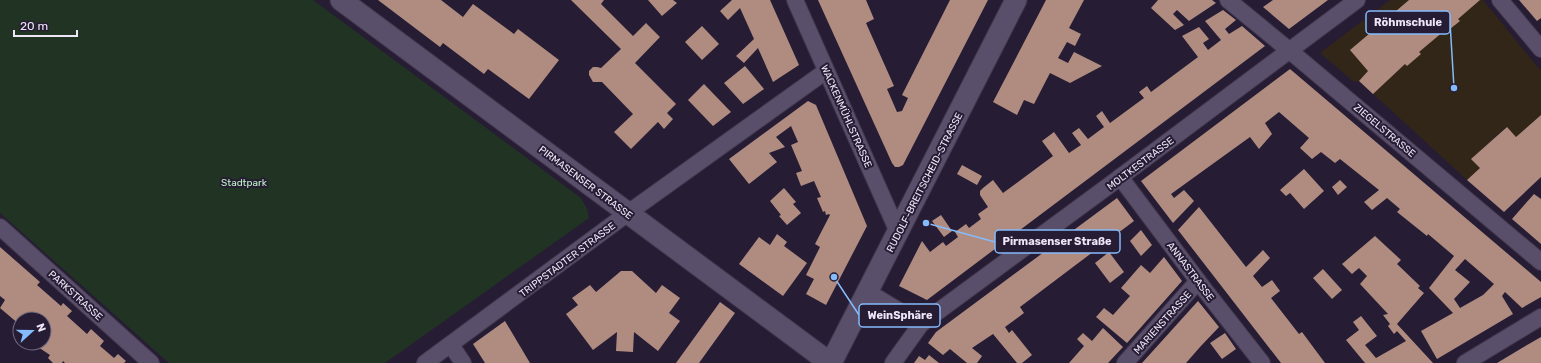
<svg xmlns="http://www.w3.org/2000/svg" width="1541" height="363" font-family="Rubik,sans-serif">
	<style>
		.education { fill: #322618 }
		.green { fill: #213423 }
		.building { fill: #b08c80; fill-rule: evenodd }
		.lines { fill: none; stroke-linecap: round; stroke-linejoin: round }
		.minor-casing { stroke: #40364b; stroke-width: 18 }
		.tertiary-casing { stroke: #40364b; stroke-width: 23 }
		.minor { stroke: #5a4f6b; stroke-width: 16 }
		.tertiary { stroke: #5a4f6b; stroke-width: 21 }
		.labels { text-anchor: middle; stroke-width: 4; stroke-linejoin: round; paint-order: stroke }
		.street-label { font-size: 10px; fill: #ede6f7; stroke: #261c34 }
		.park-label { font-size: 10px; fill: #bcf5c1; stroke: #261c34 }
		.leader { fill: none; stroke: #85bbfb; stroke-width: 1.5 }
		.callout-dot { fill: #85bbfb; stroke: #261c34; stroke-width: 1.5 }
		.callout { fill: #261c34; stroke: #85bbfb; stroke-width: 1.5 }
		.callout-label { font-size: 11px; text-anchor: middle; font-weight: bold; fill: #ede6f7 }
	</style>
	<rect width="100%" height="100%" fill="#261c34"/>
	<polygon class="education" points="1390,0 1483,0 1541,71 1541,115 1516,137 1506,127 1472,159 1480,168 1467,180 1359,81 1354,82 1320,53"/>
	<polygon class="green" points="0,0 313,0 581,198 587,209 589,218 385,363 169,363 0,213"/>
	<g class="building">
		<polygon points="378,0 441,0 463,17 473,4 514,34 518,29 559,60 529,99 488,69 484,74 443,43 440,47"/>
		<polygon points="571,0 604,0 601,4 633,36 646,23 660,37 635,63 676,104 667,113 673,119 664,129 658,122 631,149 614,132 633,114 602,82 593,82 589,75 589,71 593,67 597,67 601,68 621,49"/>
		<polygon points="648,0 673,0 677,3 662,16"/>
		<polygon points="732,0 770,0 799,65 773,82 758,48 744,63 736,56 754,39 740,8 728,20 720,11"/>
		<polygon points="818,0 866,0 874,19 866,23 894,86 887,89 897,112 902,111 908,98 902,95 950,0 988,0 903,165 899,167 895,167 892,163"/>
		<polygon points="1046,0 1084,0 1069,28 1081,34 1075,46 1067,42 1058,58 1068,63 1074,52 1102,66 1070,83 1050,73 1034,104 1024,100 1017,115 993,102"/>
		<polygon points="1158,0 1212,0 1216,3 1189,21 1177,10 1173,14 1184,25 1175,30 1151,8"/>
		<polygon points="1273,0 1328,0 1289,29 1263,7"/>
		<polygon points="1409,0 1480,0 1458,19 1460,21 1445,33 1444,31 1419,52 1421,54 1407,66 1405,64 1373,94 1359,81 1368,71 1350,50 1376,28 1374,27 1387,16 1389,17"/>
		<polygon points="1519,0 1541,0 1541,18 1537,21"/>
		<polygon points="1223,10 1236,20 1225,29 1229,34 1242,26 1265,46 927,300 899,286 922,241 930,252 943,242 946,246 958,237 955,232 966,224 969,228 981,219 978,214 988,207 980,195 980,191 983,188 993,180 1003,193 1053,156 1042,141 1054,132 1069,153 1081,145 1072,133 1079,128 1088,139 1104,127 1096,116 1102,111 1110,123 1144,98 1139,92 1147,86 1151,92 1198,57 1182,36 1199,27 1209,39 1203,43 1208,50 1221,40 1205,21"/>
		<polygon points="702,26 719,44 702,60 685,42"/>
		<polygon points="745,66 764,89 743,104 724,83"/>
		<path d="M1290,69L1541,282V297L1522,308L1505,292L1502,296L1513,314L1437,359L1421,331L1453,313L1429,288L1454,256L1428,234L1427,236L1397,212L1400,209L1387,198L1372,210L1364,202L1379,190L1340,159L1335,163L1321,152L1312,159L1300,148L1309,138L1279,112L1265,123L1272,134L1259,149L1250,137L1171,194L1174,198L1184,190L1194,201L1173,223L1141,181ZM1465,259L1494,284L1483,295L1460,308L1454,299L1470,282L1455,270Z"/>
		<polygon points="704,84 731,112 713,126 688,100"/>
		<polygon points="808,101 816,105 867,226 826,305 806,294 814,279 806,275 820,247 815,244 830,215 829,214 826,215 825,211 823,212 817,198 821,197 814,181 801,186 796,173 802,171 791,145 798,142 791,126 776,137 785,147 769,153 777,162 749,184 729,159"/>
		<polygon points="1541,115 1541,177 1504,212 1467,180 1480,168 1471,159 1507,127 1516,137"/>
		<polygon points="962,165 982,176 977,185 957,174"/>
		<polygon points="1304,169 1324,191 1304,209 1290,193 1286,196 1280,190"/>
		<polygon points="1340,180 1347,187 1338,195 1332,187"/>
		<polygon points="784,188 796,202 793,204 801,213 787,225 779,216 781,215 770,201"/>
		<polygon points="1534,194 1541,199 1541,244 1512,219"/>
		<polygon points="1117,198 1134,221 1020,307 1024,313 1005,327 1009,333 1012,330 1032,355 1022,363 1017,363 993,334 972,348 982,356 977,363 967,363 950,349 943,355 928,343 936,332"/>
		<polygon points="1199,207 1246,267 1263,250 1270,258 1253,276 1262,287 1272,280 1280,291 1271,298 1299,334 1302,332 1325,363 1281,363 1178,230"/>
		<polygon points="941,215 952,231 944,237 932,221"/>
		<polygon points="1141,230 1152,245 1141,256 1130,241"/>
		<polygon points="777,234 787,242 784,246 807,263 783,296 739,264 759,237 770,245"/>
		<polygon points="1375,236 1401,260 1397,264 1420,286 1418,288 1424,293 1397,324 1433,363 1365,363 1346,340 1359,330 1353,322 1361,316 1377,336 1365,345 1376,358 1406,341 1397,331 1394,334 1388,326 1390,324 1383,315 1388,314 1360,284 1367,276 1359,268 1352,274 1342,264"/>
		<polygon points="0,247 40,282 37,285 61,306 63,303 72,311 67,316 87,334 91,329 104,341 100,346 114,358 118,354 126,361 124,363 65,363 63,361 62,363 53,363 48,358 50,355 32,343 44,343 44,319 20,319 20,325 0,308 5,300 0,296"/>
		<polygon points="1109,252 1124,272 1110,283 1095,263"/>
		<polygon points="1164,257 1182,281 1127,343 1096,317 1104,308 1113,315 1130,296 1121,288 1141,265 1150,273"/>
		<polygon points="1323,269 1342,290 1332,299 1313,278"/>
		<polygon points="621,271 632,271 656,293 662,285 680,298 669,313 680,321 658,351 634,332 633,352 616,351 617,332 593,350 566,314 578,305 572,298 590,285 596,292"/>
		<polygon points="1198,301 1219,327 1200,347 1186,363 1142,363"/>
		<polygon points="720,302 735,313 699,363 676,363"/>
		<polygon points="505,321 530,363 485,363 473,344"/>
		<polygon points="20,328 20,340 14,335"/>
		<polygon points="1103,328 1123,347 1108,363 1069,363 1084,346 1077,339 1083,333 1092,341"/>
		<polygon points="1225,333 1236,349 1222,359 1210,343"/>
		<polygon points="1541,337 1541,363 1497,363 1522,348"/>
		<polygon points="929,355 939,363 914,363 919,356 925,360"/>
	</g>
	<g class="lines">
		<g class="minor-casing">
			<g id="minor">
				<polyline points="795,0 898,232"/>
				<polyline points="1228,0 1290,51 1541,262"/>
				<polyline points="1500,0 1541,49"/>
				<polyline points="1120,177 1204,289 1262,363"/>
				<polyline points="0,227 151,363"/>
				<polyline points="868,292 921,324 1111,184 1357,0"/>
				<polyline points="451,345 463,363"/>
				<polyline points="425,363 628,213 826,71"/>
				<polyline points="893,363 921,324"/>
				<polyline points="1125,363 1198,281"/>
				<polyline points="1465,363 1541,317"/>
			</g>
		</g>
		<g class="tertiary-casing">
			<g id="tertiary">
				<polyline points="341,0 830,363"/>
				<polyline points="831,363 1016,0"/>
			</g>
		</g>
		<use href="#minor" class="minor"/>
		<use href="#tertiary" class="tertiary"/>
	</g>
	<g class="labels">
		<g class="street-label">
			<text transform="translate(847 116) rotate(66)" y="4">WACKENMÜHLSTRASSE</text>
			<text transform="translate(1385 130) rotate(40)" y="4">ZIEGELSTRASSE</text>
			<text transform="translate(1140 163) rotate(-37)" y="4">MOLTKESTRASSE</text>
			<text transform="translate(586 182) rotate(37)" y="4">PIRMASENSER STRASSE</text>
			<text transform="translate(924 182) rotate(-63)" y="4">RUDOLF-BREITSCHEID-STRASSE</text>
			<text transform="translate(567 259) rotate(-37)" y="4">TRIPPSTADTER STRASSE</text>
			<text transform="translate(1191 271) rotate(53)" y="4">ANNASTRASSE</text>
			<text transform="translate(76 295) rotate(42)" y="4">PARKSTRASSE</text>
			<text transform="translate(1162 322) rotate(-48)" y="4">MARIENSTRASSE</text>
		</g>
		<g class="park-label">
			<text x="244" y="186">Stadtpark</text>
		</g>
	</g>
	<path class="leader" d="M1454 88L1450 22M926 223L995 242M834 277L859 315"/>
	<g class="callout-dot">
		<circle cx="1454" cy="88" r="4"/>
		<circle cx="926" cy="223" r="4"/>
		<circle cx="834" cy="277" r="4"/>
	</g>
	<g class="callout">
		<rect x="1366" y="11" width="84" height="23" rx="4"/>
		<rect x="995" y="230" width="125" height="23" rx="4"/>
		<rect x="859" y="304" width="81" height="23" rx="4"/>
	</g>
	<g class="callout-label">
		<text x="1408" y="26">Röhmschule</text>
		<text x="1057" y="245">Pirmasenser Straße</text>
		<text x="900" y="319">WeinSphäre</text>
	</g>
	<g transform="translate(32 331) rotate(69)"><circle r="19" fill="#261c34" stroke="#766d82"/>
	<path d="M0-3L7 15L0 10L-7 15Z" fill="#85bbfb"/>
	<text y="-6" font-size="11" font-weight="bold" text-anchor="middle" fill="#ede6f7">N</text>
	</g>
	<path d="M14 30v6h63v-6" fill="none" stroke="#ede6f7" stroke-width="2"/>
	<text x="20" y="30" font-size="12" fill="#ede6f7" stroke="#261c34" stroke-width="3" paint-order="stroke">20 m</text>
</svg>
